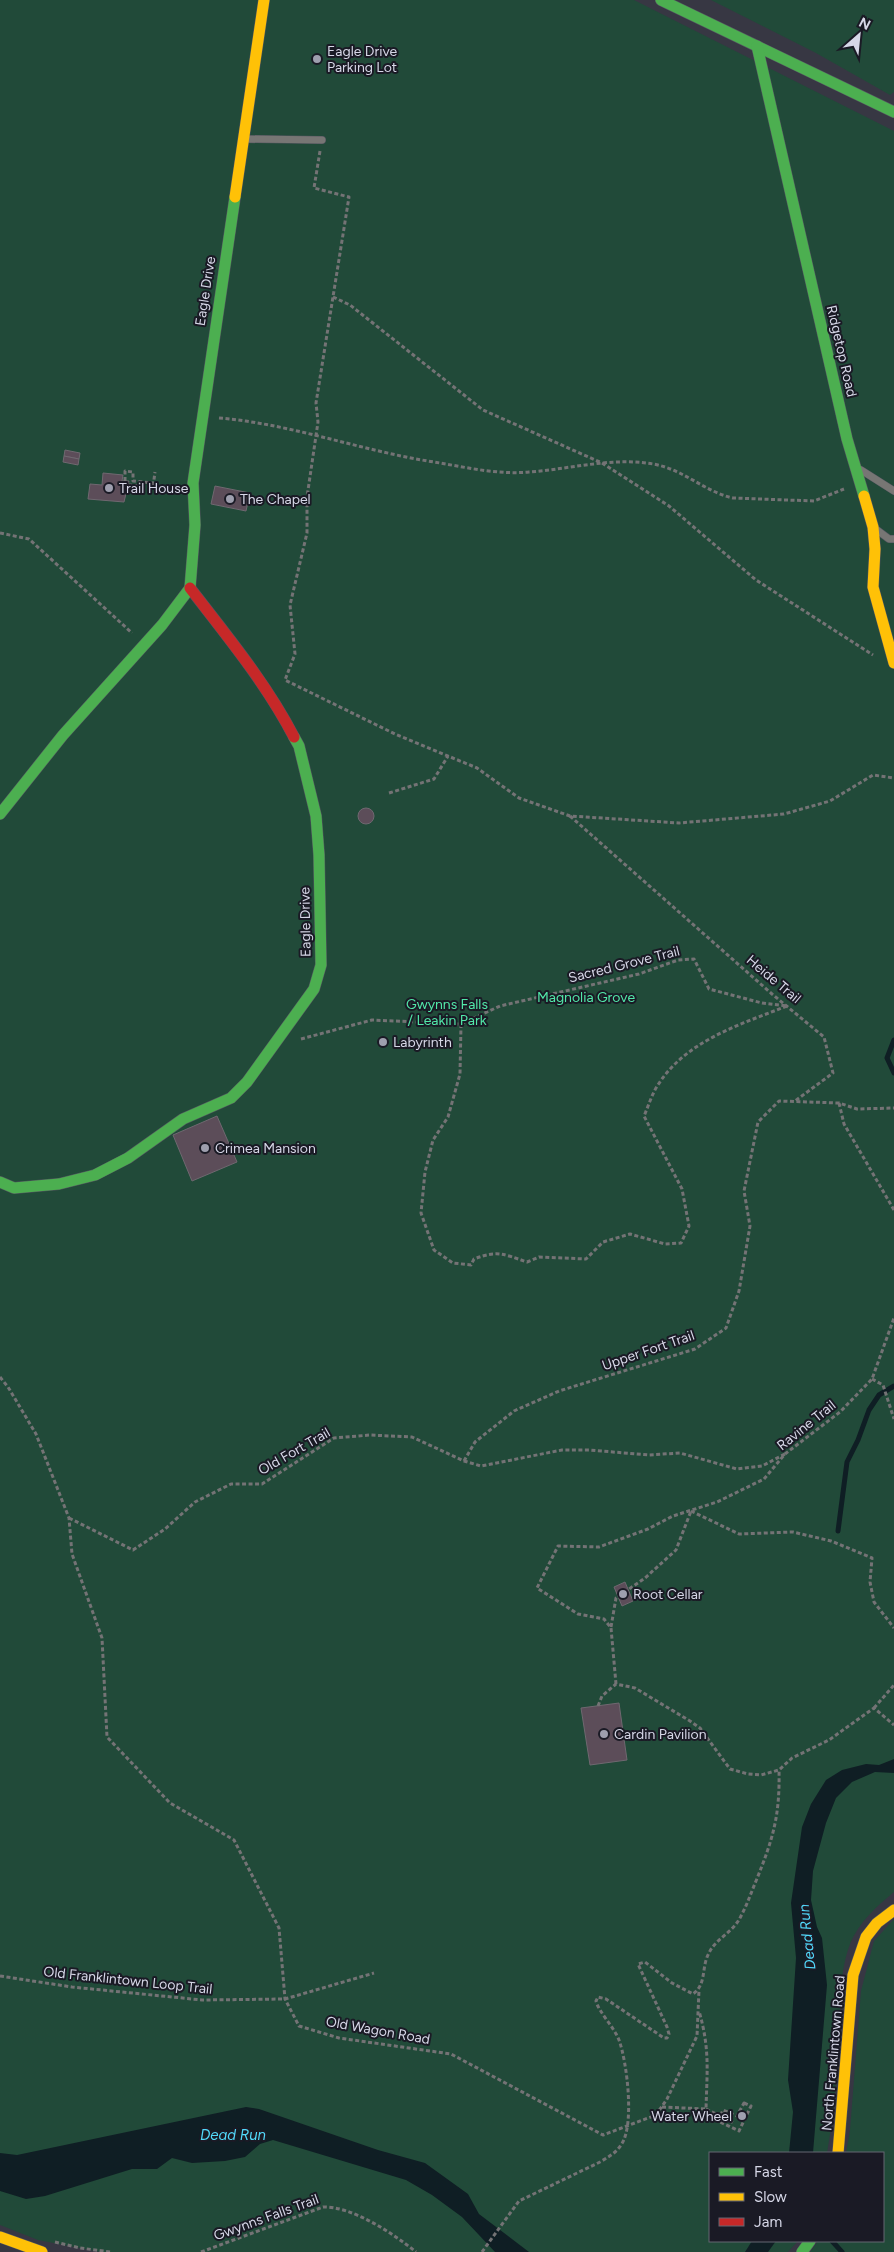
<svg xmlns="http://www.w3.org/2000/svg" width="894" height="2252" font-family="Figtree,sans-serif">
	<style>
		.green { fill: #214a39 }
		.water { fill: #0f1e24 }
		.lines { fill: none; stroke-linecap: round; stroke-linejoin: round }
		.stream { stroke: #0f1e24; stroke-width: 5 }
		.building { fill: #5c4d59; stroke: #6f6870 }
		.lane-casing { stroke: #545560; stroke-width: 8 }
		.fast-casing { stroke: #545560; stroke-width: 12 }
		.slow-casing { stroke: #545560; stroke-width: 12 }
		.jam-casing { stroke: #545560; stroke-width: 12 }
		.path { stroke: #747375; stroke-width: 3; stroke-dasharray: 4 2.5; stroke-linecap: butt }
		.lane { stroke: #777674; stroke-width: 7 }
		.fast { stroke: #4caf50; stroke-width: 11 }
		.slow { stroke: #ffc107; stroke-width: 11 }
		.jam { stroke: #c62828; stroke-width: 11 }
		.poi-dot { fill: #9e9fae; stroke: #1a1a25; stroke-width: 2 }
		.labels { text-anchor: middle; stroke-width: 4; stroke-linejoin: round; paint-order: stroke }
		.poi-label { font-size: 14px; fill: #d6d7e7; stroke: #1a1a25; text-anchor: start }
		.street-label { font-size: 14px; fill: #d6d7e7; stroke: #1a1a25 }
		.park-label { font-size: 14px; fill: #52e8a9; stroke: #1a1a25 }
		.water-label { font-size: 15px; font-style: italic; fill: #52d9fb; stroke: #1a1a25 }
	</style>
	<rect width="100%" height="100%" fill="#373743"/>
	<g class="green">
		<path d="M0,0H634L894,131V1892C876,1907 859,1922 850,1944C839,1973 841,2005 839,2035C837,2075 834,2114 827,2153H710V2241H798L788,2252H101L38,2240L0,2225Z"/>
		<polygon points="711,0 894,0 894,92 890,95 816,53"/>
		<polygon points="894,1919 894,2252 810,2252 818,2241 883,2241 883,2153 846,2153 850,2130 861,1991 874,1941"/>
	</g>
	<g class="water">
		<polygon points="894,1759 894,1773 875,1772 852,1782 836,1798 826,1823 813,1871 811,1900 817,1927 822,1938 827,1985 813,2153 789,2153 793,2112 788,2080 796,1958 791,1903 802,1827 811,1804 826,1780 842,1770 866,1764 879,1765"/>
		<polygon points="246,2107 259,2109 378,2150 425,2163 468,2194 479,2214 529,2252 495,2252 462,2217 432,2195 406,2180 273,2140 260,2144 245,2157 225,2161 192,2163 172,2158 157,2169 132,2169 45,2196 26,2199 0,2191 0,2153 17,2155"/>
		<polygon points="752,2241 776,2241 768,2252 745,2252"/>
	</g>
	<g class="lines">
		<g class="stream">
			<polyline points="894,1040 887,1058 894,1073"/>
			<polyline points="838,1531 847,1462 858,1440 869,1410 879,1395 894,1386"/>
			<polyline points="832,2241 842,2252"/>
		</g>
	</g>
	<g class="building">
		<polygon points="65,450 80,453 79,459 64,456"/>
		<polygon points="64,456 79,459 78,465 63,462"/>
		<polygon points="103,473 123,475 122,481 129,481 124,502 88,499 90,484 102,485"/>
		<polygon points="215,486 250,493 246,511 211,504"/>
		<circle cx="366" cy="816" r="8"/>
		<polygon points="217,1116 237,1162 192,1181 173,1135"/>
		<polygon points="625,1582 633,1601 622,1606 614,1587"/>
		<polygon points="619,1703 627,1760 590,1765 581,1708"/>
	</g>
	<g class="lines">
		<g class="lane-casing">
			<g id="lane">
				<polyline points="245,139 322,140"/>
				<polyline points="861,470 894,491"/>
				<polyline points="877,530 889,539 894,539"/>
			</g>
		</g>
		<g class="fast-casing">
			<g id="fast">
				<polyline points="661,0 894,112"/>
				<polyline points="757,46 847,439 864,496"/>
				<polyline points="0,814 63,735 162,625 190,588 195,525 193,483 235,197"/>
				<polyline points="0,1182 14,1188 59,1184 95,1175 128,1158 183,1119 231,1098 247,1082 314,989 321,965 319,855 316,816 299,746 294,737"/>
				<polyline points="802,2252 810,2241"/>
			</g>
		</g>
		<g class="slow-casing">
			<g id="slow">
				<polyline points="235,197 264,0"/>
				<polyline points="864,496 873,527 875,549 873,587 894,663"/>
				<polyline points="838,2153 853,1975 866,1937 877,1923 894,1910"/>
				<polyline points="0,2237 42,2252"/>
			</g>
		</g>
		<g class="jam-casing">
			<path id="jam" d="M190,588C227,636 266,683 294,737"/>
		</g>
		<g class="path">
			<polyline points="320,151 314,188 349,197 316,403 318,422 307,497 307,533 290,605 295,654 285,680 395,734 477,768 519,798 570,816 679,823 784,814 830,801 873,775 894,778"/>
			<polyline points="333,297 350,305 483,410 602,463 669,506 756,580 873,655"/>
			<path d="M219,418C292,424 362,451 434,462C465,467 497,475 529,472C571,469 611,457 653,464C683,469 705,492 733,498L814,501L844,489"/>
			<polyline points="125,481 125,471 133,472 133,481 154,483"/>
			<polyline points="128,485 153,487 155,472"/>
			<polyline points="0,533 29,539 132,633"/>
			<polyline points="389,793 434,779 448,756"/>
			<polyline points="570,816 772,994 824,1037 833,1073 795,1101"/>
			<path d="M461,1024L460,1074L448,1117L433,1140L425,1172L421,1213L434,1250L453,1263L471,1265L474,1259C498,1250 503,1254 527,1262L539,1257L586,1259L603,1242L630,1234L665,1244L681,1243L689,1226L682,1189L644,1116C648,1107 651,1097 656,1088C684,1041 739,1025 787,1006"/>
			<polyline points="301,1039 372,1020 461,1024 500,1006 639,974 678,960 694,959 709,989 762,1003 787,1006"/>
			<polyline points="839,1103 844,1124 894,1210"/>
			<polyline points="0,1377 8,1387 36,1434 69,1518 72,1554 102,1638 107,1737 170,1803 234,1840 279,1928 285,1999 299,2026 339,2038 451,2054 603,2135 656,2115 667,2099 697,2036 699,1990"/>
			<polyline points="872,1379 883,1385 894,1419"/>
			<polyline points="464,1461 475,1442 514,1411 559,1391 695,1349 726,1328 739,1291 750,1226 744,1191 758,1122 779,1101 839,1103 857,1109 894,1108"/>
			<polyline points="691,1511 739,1534 793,1532 831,1541 872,1558 870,1582 874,1602 894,1628"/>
			<polyline points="69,1518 133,1550 165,1529 195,1502 231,1484 262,1484 334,1438 370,1435 412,1437 464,1461 481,1466 562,1450 589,1450 649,1455 680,1453 737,1469 762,1466 785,1454"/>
			<polyline points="611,1627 616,1598 645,1578 676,1550 691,1511"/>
			<polyline points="616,1684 611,1628 604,1619 578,1614 537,1588 558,1546 599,1547 648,1529 673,1516 717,1502 764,1479 785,1454 840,1412 872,1379 894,1318"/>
			<polyline points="598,1706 602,1696 616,1684 635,1688 690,1721 700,1728 730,1769 748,1774 761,1775 779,1770 792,1758 829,1740 874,1708 894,1725"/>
			<polyline points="874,1708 894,1685"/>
			<polyline points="0,1976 72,1987 202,2000 285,1999 374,1973"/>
			<polygon points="744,2103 751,2106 739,2131 718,2121 723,2110 737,2116"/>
			<path d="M662,2107L706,2109C707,2071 710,2049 699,2011"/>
			<polyline points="706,2109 734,2123"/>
			<polyline points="55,2242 80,2248 111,2252"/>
			<path d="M201,2252L323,2207C352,2206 394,2234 416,2252"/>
			<path d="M482,2252L519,2201L600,2162C608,2157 616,2153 621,2145C635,2126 627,2062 619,2040C614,2027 598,2011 596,2001L598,1997L606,1999L664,2038H667L669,2034L667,2027L638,1964L645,1962L672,1983L693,1994C707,1984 701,1967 709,1953C716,1938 733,1933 741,1916C747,1905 751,1893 756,1881C773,1839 780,1816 779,1770"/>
		</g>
		<use href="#lane" class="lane"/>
		<use href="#fast" class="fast"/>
		<use href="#slow" class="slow"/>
		<use href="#jam" class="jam"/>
	</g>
	<g class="poi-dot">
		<circle cx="317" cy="59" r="5"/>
		<circle cx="109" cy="488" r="5"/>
		<circle cx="230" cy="499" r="5"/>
		<circle cx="383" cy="1042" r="5"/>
		<circle cx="205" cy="1148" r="5"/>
		<circle cx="623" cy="1594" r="5"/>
		<circle cx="604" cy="1734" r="5"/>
		<circle cx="742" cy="2116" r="5"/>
	</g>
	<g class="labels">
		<g class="poi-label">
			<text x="327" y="56">Eagle Drive<tspan x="327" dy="16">Parking Lot</tspan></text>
			<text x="119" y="493">Trail House</text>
			<text x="240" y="504">The Chapel</text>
			<text x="393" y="1047">Labyrinth</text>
			<text x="215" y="1153">Crimea Mansion</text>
			<text x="633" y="1599">Root Cellar</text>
			<text x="614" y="1739">Cardin Pavilion</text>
			<text x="732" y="2121" text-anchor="end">Water Wheel</text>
		</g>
		<g class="street-label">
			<text transform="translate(205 291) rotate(-81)" y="5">Eagle Drive</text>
			<text transform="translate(842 351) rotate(77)" y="5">Ridgetop Road</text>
			<text transform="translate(305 922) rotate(-91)" y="5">Eagle Drive</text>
			<text transform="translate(624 964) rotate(-14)" y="5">Sacred Grove Trail</text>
			<text transform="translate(774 979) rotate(40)" y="5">Heide Trail</text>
			<text transform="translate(648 1350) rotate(-19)" y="5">Upper Fort Trail</text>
			<text transform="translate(806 1425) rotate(-39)" y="5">Ravine Trail</text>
			<text transform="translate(294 1451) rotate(-30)" y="5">Old Fort Trail</text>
			<text transform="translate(128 1980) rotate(6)" y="5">Old Franklintown Loop Trail</text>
			<text transform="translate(378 2030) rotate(10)" y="5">Old Wagon Road</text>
			<text transform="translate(833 2053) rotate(-85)" y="5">North Franklintown Road</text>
			<text transform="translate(266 2217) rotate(-20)" y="5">Gwynns Falls Trail</text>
		</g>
		<g class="park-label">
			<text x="586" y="1002">Magnolia Grove</text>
			<text x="447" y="1009">Gwynns Falls<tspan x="447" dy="16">/ Leakin Park</tspan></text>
		</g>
		<g class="water-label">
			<text transform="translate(807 1937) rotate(-96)" y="5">Dead Run</text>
			<text x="233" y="2140">Dead Run</text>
		</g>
	</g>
	<rect x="709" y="2152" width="175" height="90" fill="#1a1a25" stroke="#656673"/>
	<rect x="719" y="2168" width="25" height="8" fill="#4caf50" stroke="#656673"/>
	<text x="754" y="2177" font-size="15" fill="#d6d7e7">Fast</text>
	<rect x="719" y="2193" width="25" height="8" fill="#ffc107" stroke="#656673"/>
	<text x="754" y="2202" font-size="15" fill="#d6d7e7">Slow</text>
	<rect x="719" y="2218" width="25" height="8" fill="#c62828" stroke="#656673"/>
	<text x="754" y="2227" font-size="15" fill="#d6d7e7">Jam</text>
	<g transform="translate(859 35) rotate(27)" stroke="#1a1a25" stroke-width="4" paint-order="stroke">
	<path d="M0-4L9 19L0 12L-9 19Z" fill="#d6d7e7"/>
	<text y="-8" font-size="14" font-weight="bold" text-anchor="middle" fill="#d6d7e7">N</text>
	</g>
</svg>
